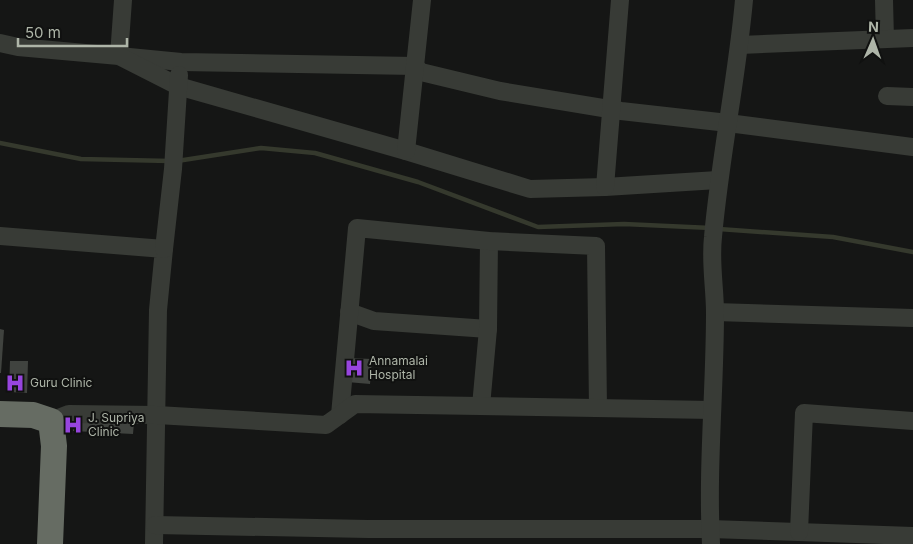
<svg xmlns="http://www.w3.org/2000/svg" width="913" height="544" font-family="Inter,sans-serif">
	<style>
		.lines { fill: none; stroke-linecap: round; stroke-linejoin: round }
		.stream { stroke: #35392d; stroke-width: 4.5 }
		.building { fill: #40433f }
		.minor { stroke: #383b36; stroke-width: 18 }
		.highway { stroke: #666c63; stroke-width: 26 }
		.labels { text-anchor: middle; stroke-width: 4; stroke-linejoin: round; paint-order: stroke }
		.poi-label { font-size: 12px; fill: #aeb5a8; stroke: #101110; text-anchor: start }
	</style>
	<rect width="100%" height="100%" fill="#151615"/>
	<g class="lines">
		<g class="stream">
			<polyline points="0,143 81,159 170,161"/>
			<polyline points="177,161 261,148 315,153 418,182 538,227 624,224 711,228"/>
			<polyline points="719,229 833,237 913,252"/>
		</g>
	</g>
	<g class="building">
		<polygon points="0,329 4,330 1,373 0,373"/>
		<polygon points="349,358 372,359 370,384 347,382"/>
		<polygon points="10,361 28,361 27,393 9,392"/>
		<polygon points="74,418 134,422 133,434 73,431"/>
	</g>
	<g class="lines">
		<g class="minor">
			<polyline points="123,0 119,56 181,62 415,66 421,72 500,91 621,111 728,123 913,147"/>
			<polyline points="884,0 885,39"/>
			<polyline points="0,43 18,47 119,56 178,86 406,151 530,189 605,187 718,180"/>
			<polyline points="740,45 913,38"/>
			<polyline points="887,96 913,97"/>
			<polyline points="406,151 422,0"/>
			<polyline points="605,187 620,0"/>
			<polyline points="0,236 164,249 158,310 154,544"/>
			<polyline points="164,249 173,169 179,75"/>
			<polyline points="349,312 374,321 488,329"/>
			<polyline points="715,312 913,318"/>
			<polyline points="481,406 488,329 489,241"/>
			<polyline points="340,415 357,228 489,241 596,246 598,408"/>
			<polyline points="51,421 69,414 157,415 326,425 355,404 712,410"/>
			<polyline points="155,525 368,529 710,529 913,536"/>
			<polyline points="799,532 804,413 913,421"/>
			<path d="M711,544C707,467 715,390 715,313C715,288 710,262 713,237C720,157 737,79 744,0"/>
		</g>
		<polyline class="highway" points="0,414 33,415 51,421 54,446 50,544"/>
	</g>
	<defs>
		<g id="hospital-bare" transform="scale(1.5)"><path d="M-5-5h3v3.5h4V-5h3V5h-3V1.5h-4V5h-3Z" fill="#9745de" stroke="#101110" stroke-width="2.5" paint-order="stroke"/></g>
	</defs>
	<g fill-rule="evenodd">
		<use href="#hospital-bare" x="354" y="368"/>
		<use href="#hospital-bare" x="15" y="383"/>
		<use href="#hospital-bare" x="73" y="425"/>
	</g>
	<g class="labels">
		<g class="poi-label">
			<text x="369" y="365">Annamalai<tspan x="369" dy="14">Hospital</tspan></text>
			<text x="30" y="387">Guru Clinic</text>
			<text x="88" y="422">J. Supriya<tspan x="88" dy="14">Clinic</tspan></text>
		</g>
	</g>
	<g transform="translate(873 40) rotate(2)" stroke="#101110" stroke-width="4" paint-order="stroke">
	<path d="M0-4L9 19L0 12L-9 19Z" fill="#aeb5a8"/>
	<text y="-8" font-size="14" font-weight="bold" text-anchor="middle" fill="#aeb5a8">N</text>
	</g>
	<path d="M18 38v8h109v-8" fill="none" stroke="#aeb5a8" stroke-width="2.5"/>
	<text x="25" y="38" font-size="15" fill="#aeb5a8" stroke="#101110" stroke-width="4" paint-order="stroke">50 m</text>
</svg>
